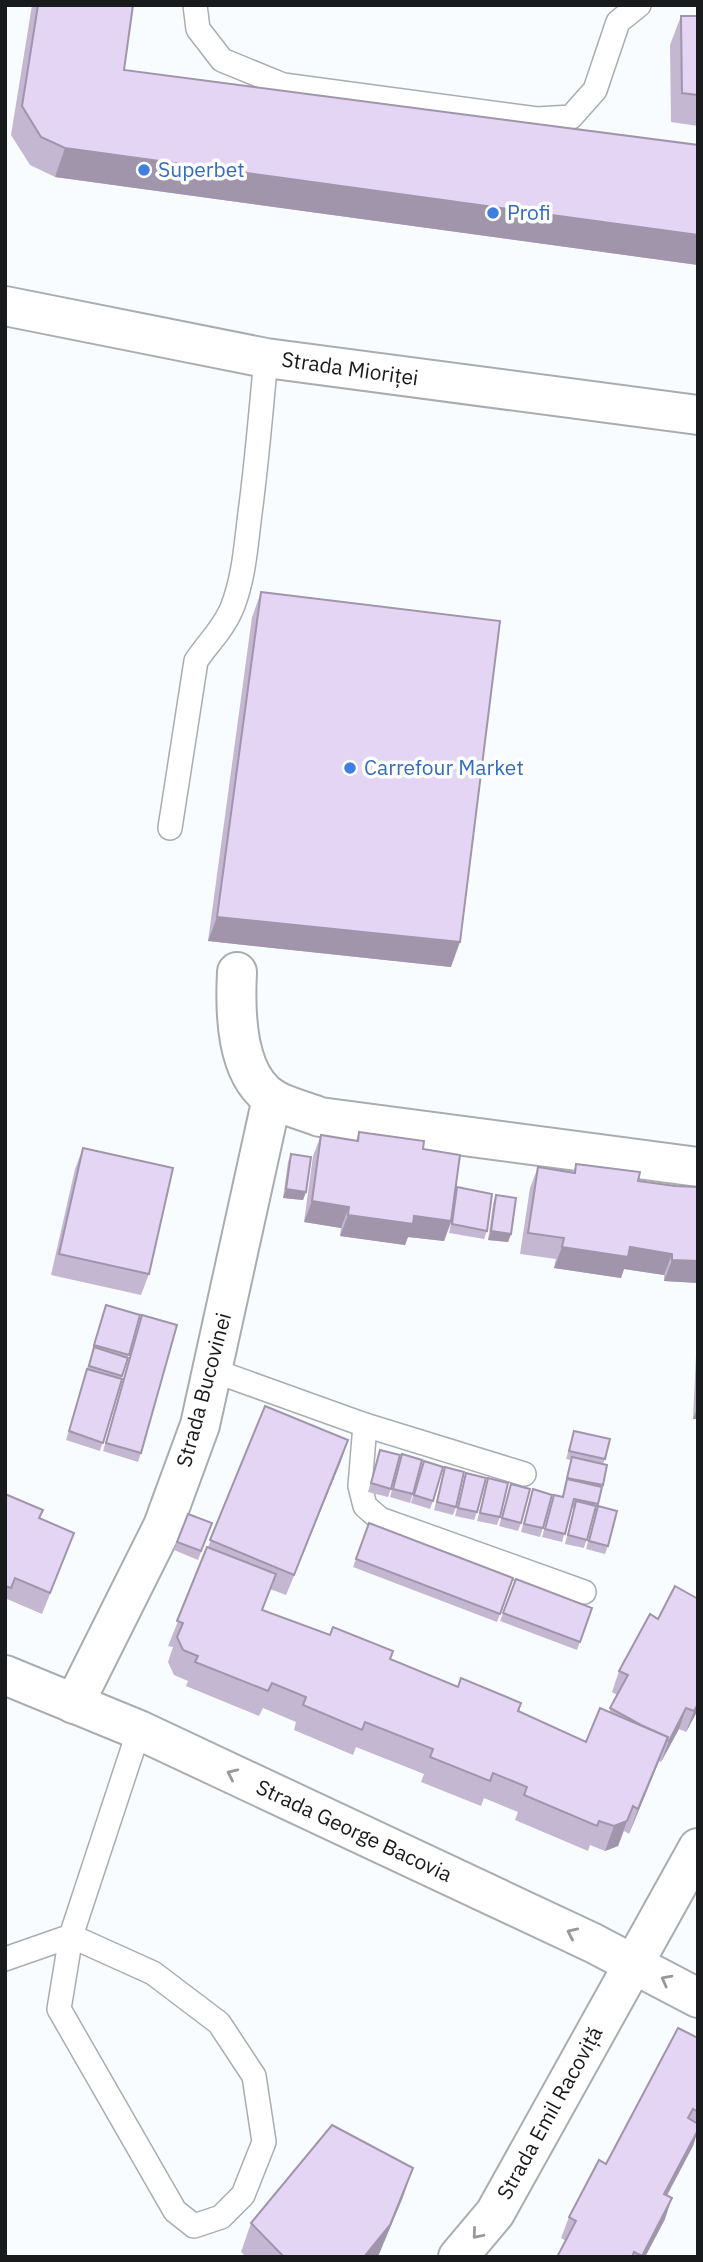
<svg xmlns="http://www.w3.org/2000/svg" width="703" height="2262" font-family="'IBM Plex Sans',sans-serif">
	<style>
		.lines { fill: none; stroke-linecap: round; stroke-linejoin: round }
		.service-casing { stroke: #a9adb0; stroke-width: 26 }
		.minor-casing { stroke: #a9adb0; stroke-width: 42 }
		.tertiary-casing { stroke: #a9adb0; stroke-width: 42 }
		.secondary-casing { stroke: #a9adb0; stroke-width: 42 }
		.service { stroke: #fff; stroke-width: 23 }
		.minor { stroke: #fff; stroke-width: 38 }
		.tertiary { stroke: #fff; stroke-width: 38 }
		.secondary { stroke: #fff; stroke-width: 38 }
		.wall { fill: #c4b7d2 }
		.shaded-wall { fill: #a095ab }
		.building { fill: #e4d5f4; stroke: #a095ab; stroke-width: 2 }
		.oneway { stroke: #989898 }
		.shop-dot { fill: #3f7fe0; stroke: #fff; stroke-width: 2.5 }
		.labels { text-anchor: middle; stroke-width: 7; stroke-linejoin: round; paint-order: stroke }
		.shop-label { font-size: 21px; fill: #366cbe; stroke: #fff; text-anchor: start }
		.street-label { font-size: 21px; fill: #191a1b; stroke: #fff }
	</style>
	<rect width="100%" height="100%" fill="#f8fcff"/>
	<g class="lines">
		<g class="service-casing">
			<g id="service">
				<polyline points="195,5 198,29 222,60 283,85 537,119 571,117 595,90 618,22 639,5"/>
				<path d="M170,828L196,661C208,643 224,628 232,608C244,578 246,545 250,513C257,461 261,410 266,358"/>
				<polyline points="212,1370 365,1425 524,1474"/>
				<polyline points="365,1425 360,1486 365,1506 380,1519 584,1592"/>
				<polyline points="5,1959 71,1936 153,1973 219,2023 254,2076 264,2142 243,2195 221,2217 194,2226 175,2211 59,2009 71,1936 139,1730"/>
			</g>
		</g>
		<g class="minor-casing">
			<g id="minor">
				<path d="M237,972C235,1011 235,1075 273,1099C287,1107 305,1111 320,1117L698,1167"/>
				<polyline points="74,1704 163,1526 200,1425 272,1098"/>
				<polyline points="458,2257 495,2213 698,1848"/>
			</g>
		</g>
		<g class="tertiary-casing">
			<polyline id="tertiary" points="5,1675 139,1730 593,1943 698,1998"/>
		</g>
		<g class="secondary-casing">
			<polyline id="secondary" points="5,306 266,358 698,415"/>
		</g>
		<use href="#service" class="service"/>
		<use href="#minor" class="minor"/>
		<use href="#tertiary" class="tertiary"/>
		<use href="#secondary" class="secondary"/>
	</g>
	<g class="wall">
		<polygon points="32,5 133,5 124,70 698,145 698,265 55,177 30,165 11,135"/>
		<polygon points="681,16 698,16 698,126 671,122 670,45"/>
		<polygon points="261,592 451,967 208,941 252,617"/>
		<polygon points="359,1132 423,1149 455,1194 457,1187 487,1231 484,1239 449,1233 451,1223 444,1241 408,1237 405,1245 340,1236 341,1228 304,1222 313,1156 321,1135 356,1141"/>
		<polygon points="83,1148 149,1274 141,1295 51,1275 75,1169"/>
		<polygon points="291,1154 306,1192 303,1200 283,1198 288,1162"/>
		<polygon points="576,1164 638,1181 698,1283 664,1281 664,1275 624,1269 621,1278 554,1268 556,1259 520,1254 530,1188 538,1167 573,1172"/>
		<polygon points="496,1195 511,1234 508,1242 488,1240 493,1204"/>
		<polygon points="103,1314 140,1315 100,1451 66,1440"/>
		<polygon points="142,1315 141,1453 138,1462 103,1451"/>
		<polygon points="698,1350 698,1419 693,1419 696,1355"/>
		<polygon points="265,1406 341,1461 286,1595 270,1589 262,1610 458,1687 521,1703 519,1712 586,1742 609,1712 617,1695 612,1692 619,1671 698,1710 686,1732 679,1729 661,1762 659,1761 629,1834 624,1831 618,1846 605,1851 590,1845 588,1851 515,1820 518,1812 484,1798 481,1806 421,1782 424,1774 356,1747 353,1755 294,1730 296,1722 263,1708 259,1716 186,1686 188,1681 174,1675 168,1662 173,1647 168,1646"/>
		<polygon points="574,1431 605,1459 603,1464 603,1485 584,1548 565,1544 574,1508 572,1507 562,1542 542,1537 554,1495 562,1497 571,1460 566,1459"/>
		<polygon points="380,1450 391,1489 388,1497 368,1492"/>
		<polygon points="402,1454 413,1494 410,1503 390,1497"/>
		<polygon points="445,1467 456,1507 453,1515 434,1510"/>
		<polygon points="421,1469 433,1501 430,1509 411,1503"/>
		<polygon points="466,1473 477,1512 474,1520 455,1516"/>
		<polygon points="488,1478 500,1517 497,1525 477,1521"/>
		<polygon points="511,1484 521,1523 518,1531 499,1526"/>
		<polygon points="533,1489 543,1528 540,1537 521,1532"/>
		<polygon points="5,1494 43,1510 39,1518 66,1554 42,1614 7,1599 5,1604"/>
		<polygon points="598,1506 608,1546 605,1554 586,1549"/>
		<polygon points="188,1514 212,1523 198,1560 174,1550"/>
		<polygon points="369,1523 513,1578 497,1622 353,1567"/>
		<polygon points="516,1579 592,1608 577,1650 500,1621"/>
		<polygon points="698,2038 698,2137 696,2136 693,2146 667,2196 665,2219 645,2257 557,2257 566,2241 561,2238 569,2217 606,2164"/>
		<polygon points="403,2197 379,2254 377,2257 246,2257 241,2252 251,2223"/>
	</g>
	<g class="shaded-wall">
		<polygon points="65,148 698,235 698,265 55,177"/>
		<polygon points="217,917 460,942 451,967 208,941"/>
		<polygon points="286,1189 306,1192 303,1200 283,1198"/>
		<polygon points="312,1201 349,1207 341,1228 304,1222"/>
		<polygon points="348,1215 414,1216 451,1221 444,1241 408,1237 405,1245 340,1236"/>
		<polygon points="491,1231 511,1234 508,1242 488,1240"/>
		<polygon points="562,1247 630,1247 672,1254 664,1275 624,1269 621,1278 554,1268"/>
		<polygon points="672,1260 698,1261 698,1283 664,1281"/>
		<polygon points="698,1406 698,1419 693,1419"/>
		<polygon points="348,1440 341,1461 286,1595"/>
		<polygon points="698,1704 698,1710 686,1732 694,1711"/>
		<polygon points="686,1708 679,1729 661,1762 669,1741"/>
		<polygon points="668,1737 659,1761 629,1834 638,1809"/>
		<polygon points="627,1821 618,1846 605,1851 614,1826"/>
		<polygon points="698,2130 693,2146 656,2215 664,2194"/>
		<polygon points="413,2168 403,2197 379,2254 377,2257 364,2257"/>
		<polygon points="672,2198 665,2219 645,2257 642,2257"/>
	</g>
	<g class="building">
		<polygon points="38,5 133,5 124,70 698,145 698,235 65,148 41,137 22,106"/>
		<polygon points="681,16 698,16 698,95 682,93"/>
		<polygon points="261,592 500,621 460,942 217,917"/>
		<polygon points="359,1132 424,1141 423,1149 460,1155 451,1221 414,1216 413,1224 348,1215 349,1207 312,1201 321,1135 358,1141"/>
		<polygon points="83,1148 173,1168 149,1274 59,1254"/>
		<polygon points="291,1154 311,1157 306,1192 286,1189"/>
		<polygon points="576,1164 640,1172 638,1181 675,1186 698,1187 698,1261 672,1260 672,1254 630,1247 628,1257 562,1247 564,1238 528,1233 538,1167 575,1173"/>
		<polygon points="457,1187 492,1194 487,1231 452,1224"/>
		<polygon points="496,1195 516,1198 511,1234 491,1231"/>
		<polygon points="106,1305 140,1315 129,1355 94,1345"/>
		<polygon points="142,1315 177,1325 141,1453 106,1443"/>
		<polygon points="94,1347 128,1358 122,1376 89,1366"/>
		<polygon points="87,1369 122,1379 103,1443 69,1431"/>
		<polygon points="265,1406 348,1440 294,1575 210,1540"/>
		<polygon points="574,1431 610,1439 605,1459 569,1451"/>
		<polygon points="380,1450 400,1455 391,1489 371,1483"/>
		<polygon points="402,1454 422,1460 413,1494 393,1489"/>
		<polygon points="572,1457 607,1465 603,1485 567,1478"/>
		<polygon points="424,1461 443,1467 433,1501 414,1495"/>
		<polygon points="445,1467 464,1472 456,1507 437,1502"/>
		<polygon points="466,1473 486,1478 477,1512 458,1508"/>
		<polygon points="488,1478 508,1483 500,1517 480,1513"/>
		<polygon points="567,1479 602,1487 598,1504 574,1499 565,1534 545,1529 554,1495 563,1497"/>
		<polygon points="511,1484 530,1489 521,1523 502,1518"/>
		<polygon points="533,1489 552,1495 543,1528 524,1524"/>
		<polygon points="5,1494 43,1510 39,1518 74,1533 50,1593 15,1578 11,1588 5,1586"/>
		<polygon points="576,1501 596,1506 587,1540 568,1535"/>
		<polygon points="598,1506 617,1511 608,1546 589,1541"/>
		<polygon points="188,1514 212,1523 201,1551 177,1542"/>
		<polygon points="369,1523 513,1578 500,1614 356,1559"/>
		<polygon points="207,1547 276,1574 262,1610 330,1635 333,1627 393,1651 390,1659 458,1687 461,1678 521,1703 518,1711 586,1742 600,1708 668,1737 638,1809 633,1806 627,1821 614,1826 599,1821 597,1826 524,1795 527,1787 493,1773 490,1781 430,1757 433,1749 365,1722 362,1730 303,1705 306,1697 272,1683 268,1691 195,1662 198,1656 183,1650 177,1637 183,1623 177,1621"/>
		<polygon points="516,1579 592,1608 580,1642 503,1613"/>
		<polygon points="675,1586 698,1599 698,1704 694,1711 686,1708 669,1741 667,1740 668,1737 641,1725 610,1708 628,1675 619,1671 650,1614 658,1619"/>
		<polygon points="678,2028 698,2038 698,2112 693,2109 688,2118 698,2124 698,2130 664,2194 672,2198 642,2256 634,2252 632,2257 557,2257 576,2221 569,2217 599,2160 606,2164"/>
		<polygon points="332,2125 413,2168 390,2225 364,2257 284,2257 251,2223"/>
	</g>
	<defs><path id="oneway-chevron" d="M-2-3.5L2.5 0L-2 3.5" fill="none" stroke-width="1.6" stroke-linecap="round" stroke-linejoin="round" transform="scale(1.75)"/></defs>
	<g class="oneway">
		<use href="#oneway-chevron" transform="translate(232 1774) rotate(-155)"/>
		<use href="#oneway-chevron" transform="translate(572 1933) rotate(-155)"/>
		<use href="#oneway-chevron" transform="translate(666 1980) rotate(-152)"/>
		<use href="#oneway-chevron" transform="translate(477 2234) rotate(130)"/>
	</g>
	<g class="shop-dot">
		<circle cx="144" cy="170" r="7"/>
		<circle cx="493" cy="213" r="7"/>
		<circle cx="350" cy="768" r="7"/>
	</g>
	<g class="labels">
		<g class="shop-label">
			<text x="158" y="177">Superbet</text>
			<text x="507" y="220">Profi</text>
			<text x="364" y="775">Carrefour Market</text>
		</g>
		<g class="street-label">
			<text transform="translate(350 369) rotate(8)" y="7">Strada Mioriței</text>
			<text transform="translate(204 1390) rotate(-75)" y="7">Strada Bucovinei</text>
			<text transform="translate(354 1831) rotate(25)" y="7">Strada George Bacovia</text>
			<text transform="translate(550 2113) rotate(-61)" y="7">Strada Emil Racoviță</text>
		</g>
	</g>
	<rect width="703" height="2262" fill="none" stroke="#191a1b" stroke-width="14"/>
</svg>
